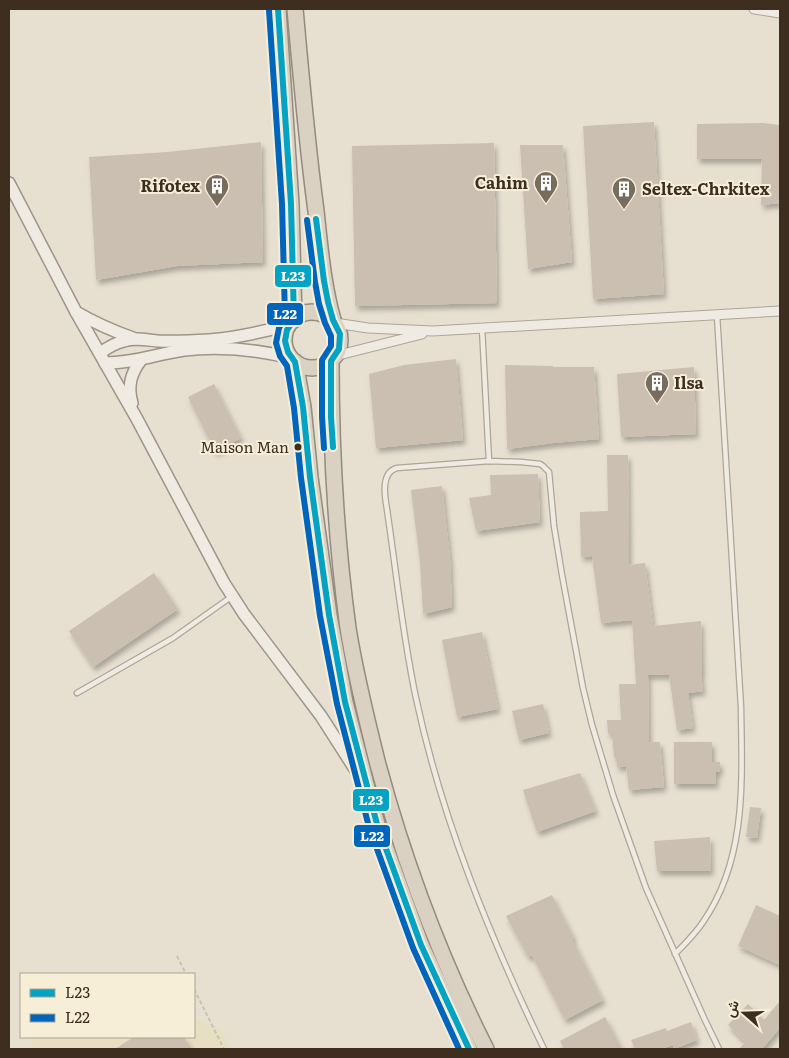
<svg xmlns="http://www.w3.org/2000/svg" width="789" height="1058" font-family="Literata,Vazirmatn,serif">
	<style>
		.farmland { fill: #e6dfc2 }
		.building { fill: #cbbfb2; filter: url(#shadow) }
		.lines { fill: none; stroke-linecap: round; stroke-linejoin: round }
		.lane-casing { stroke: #ada599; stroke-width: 7 }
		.street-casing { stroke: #ada599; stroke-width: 11 }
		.secondary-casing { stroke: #9c958a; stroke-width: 14 }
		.highway-casing { stroke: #928b80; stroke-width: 18 }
		.path { stroke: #c8c2b9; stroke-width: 2; stroke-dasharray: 4 2.5; stroke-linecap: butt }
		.lane { stroke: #efebe3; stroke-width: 4.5 }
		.street { stroke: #efebe3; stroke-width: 9 }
		.secondary { stroke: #efebe3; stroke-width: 11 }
		.highway { stroke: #dad1c2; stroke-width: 15 }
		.bus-1-casing { stroke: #f7eed8; stroke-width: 10 }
		.bus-2-casing { stroke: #f7eed8; stroke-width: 10 }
		.bus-1 { stroke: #03a3c5; stroke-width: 6 }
		.bus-2 { stroke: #0065bd; stroke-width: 6 }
		.bus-dot { fill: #3d2e20; stroke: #f7eed8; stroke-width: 2 }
		.labels { text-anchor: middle; stroke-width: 4; stroke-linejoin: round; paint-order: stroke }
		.bus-label { font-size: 15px; fill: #3d2e20; stroke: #f7eed8; text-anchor: end }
		.poi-label { font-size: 16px; font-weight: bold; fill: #3d2e20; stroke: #f7eed8; text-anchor: end }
		.line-badge { stroke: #f7eed8; stroke-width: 2 }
		.badge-label { font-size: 14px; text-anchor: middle; font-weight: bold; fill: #fff }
	</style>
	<defs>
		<filter id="shadow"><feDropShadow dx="2.5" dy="4.5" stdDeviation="2.5" flood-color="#0004"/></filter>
	</defs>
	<rect width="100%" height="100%" fill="#e7e0d1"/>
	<polygon class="farmland" points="194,1016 222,1030 230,1049 33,1049 30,1037 194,1037"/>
	<g class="building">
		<polygon points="654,122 664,294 593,299 583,126"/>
		<polygon points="762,123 780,125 780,203 761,205 762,159 697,159 697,124"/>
		<polygon points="261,142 263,262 177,266 96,280 89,157 167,152"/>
		<polygon points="494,143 497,303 355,306 352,146"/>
		<polygon points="520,145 563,145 572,262 528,269"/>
		<polygon points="456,359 463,440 376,448 369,374 404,365"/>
		<polygon points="505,365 553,366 553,367 594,367 599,439 553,443 507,449"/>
		<polygon points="694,367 696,434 621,437 617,374"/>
		<polygon points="214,384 241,438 215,452 188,397"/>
		<polygon points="607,455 628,455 629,565 645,563 653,626 701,621 702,675 701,675 703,691 688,693 693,728 677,730 669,675 648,675 649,742 660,742 664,787 629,790 626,766 617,767 616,757 614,757 612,733 608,734 607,720 621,720 619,684 636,684 632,620 601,623 592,556 581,557 580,512 608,511"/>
		<polygon points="538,474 540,522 476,531 469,498 491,495 490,475"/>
		<polygon points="442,486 450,559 452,607 423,614 420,562 411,490"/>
		<polygon points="154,573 178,609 93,667 69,631"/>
		<polygon points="482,632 498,709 457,717 442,640"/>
		<polygon points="543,704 549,733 519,740 512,711"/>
		<polygon points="674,742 712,742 712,762 720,762 720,772 716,772 716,784 674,784"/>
		<polygon points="580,773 596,811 537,832 523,790"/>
		<polygon points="750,807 761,808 757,838 746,837"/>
		<polygon points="710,837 711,871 657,871 654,841"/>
		<polygon points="552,895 574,938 572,939 603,1000 565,1020 532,955 528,957 506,916"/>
		<polygon points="756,905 780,916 780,965 738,946"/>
		<polygon points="780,1001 780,1028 762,1049 739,1049 745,1042 728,1025 748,1004 764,1020"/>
		<polygon points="605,1017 622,1049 564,1049 560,1041"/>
		<polygon points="691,1022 697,1040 674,1049 673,1045 661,1049 635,1049 631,1040 666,1028 667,1031"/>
		<polygon points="134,1037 184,1037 192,1049 115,1049"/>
	</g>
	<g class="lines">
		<g class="lane-casing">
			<g id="lane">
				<polyline points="482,328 489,461"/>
				<polyline points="77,693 173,638 231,597"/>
				<path d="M675,954C685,944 695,934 703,922C747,859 742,781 741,707L717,315"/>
				<path d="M544,1049C490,937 442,820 416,698C402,633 396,568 386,503C384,491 382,472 397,468L489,461L521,462L540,464L543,466L549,472L554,526L562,575L583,688L592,725L613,795L646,888L704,1018L719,1049"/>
			</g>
		</g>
		<g class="street-casing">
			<g id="street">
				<polyline points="754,9 780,13"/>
				<polyline points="335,323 368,328 433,331 780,311"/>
				<polyline points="335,356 422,334"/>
			</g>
		</g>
		<g class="secondary-casing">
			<g id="secondary">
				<polyline points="9,183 76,312 137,419 224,583 244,614 321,716 362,780"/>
				<path d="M76,312C95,323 113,331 133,338"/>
				<path d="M100,353C107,348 115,343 124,341C135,337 147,340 158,341C175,342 192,341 209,340C236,338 262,332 289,325"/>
				<path d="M105,363C135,363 156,354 184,350C221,346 255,349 291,358"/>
				<path d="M132,403C127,386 131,373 141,360"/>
			</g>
		</g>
		<g class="highway-casing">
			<g id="highway">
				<polyline points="278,9 291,204 294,320"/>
				<path d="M295,9C301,76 307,144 316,211C320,248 323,284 333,320"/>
				<circle cx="312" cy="340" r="28"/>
				<path d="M331,361C331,450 336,540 348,628C355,673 366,717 377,761C404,862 439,956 486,1049"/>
				<polyline points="295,362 303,407 310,477 329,615 345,702 367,788 377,824 421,945 469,1049"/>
			</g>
		</g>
		<g class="path">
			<polyline points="177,956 186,974"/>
			<polyline points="194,989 224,1049"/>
		</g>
		<use href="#lane" class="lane"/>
		<use href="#street" class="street"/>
		<use href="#secondary" class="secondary"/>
		<use href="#highway" class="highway"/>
		<g class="bus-1-casing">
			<g id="bus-1">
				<polyline points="278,9 291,204 294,320 287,330 285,341 288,352 295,362 303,407 310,477 329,615 345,702 377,824 421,945 469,1049"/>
				<polyline points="316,219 324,281 328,302 333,320 340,334 339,349 331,361 331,417 333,447"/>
			</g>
		</g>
		<g class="bus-2-casing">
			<g id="bus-2">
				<polyline points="269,10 282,204 285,317 279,328 276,343 280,356 287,366 294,408 301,478 320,616 337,704 369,827 413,948 459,1049"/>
				<polyline points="307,220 315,282 319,304 325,323 331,336 331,346 322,360 322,417 324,448"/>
			</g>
		</g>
		<use href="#bus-1" class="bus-1"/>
		<use href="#bus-2" class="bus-2"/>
	</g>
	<defs>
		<g id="building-pin" transform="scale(1.25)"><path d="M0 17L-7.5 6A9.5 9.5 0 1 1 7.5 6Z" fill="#786c5e" stroke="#f7eed8"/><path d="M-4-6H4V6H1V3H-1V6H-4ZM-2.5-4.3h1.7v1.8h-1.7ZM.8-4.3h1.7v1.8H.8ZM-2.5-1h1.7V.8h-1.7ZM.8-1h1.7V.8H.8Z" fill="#fff"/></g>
	</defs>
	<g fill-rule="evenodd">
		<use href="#building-pin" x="546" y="183"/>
		<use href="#building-pin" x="217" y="186"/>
		<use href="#building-pin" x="624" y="189"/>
		<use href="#building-pin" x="657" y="383"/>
	</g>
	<circle class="bus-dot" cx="298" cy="447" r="4.5"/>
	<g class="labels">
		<g class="bus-label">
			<text x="289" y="453">Maison Man</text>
		</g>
		<g class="poi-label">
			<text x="528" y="189">Cahim</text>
			<text x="200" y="192">Rifotex</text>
			<text x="642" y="195" text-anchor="start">Seltex-Chrkitex</text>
			<text x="674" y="389" text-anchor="start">Ilsa</text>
		</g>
	</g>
	<g class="line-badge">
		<rect x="274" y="264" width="38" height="24" rx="5" fill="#03a3c5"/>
		<rect x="266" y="302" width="38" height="24" rx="5" fill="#0065bd"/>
		<rect x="352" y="788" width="38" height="24" rx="5" fill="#03a3c5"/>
		<rect x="353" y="824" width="38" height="24" rx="5" fill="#0065bd"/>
	</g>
	<g class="badge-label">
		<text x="293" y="281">L23</text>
		<text x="285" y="319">L22</text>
		<text x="371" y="805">L23</text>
		<text x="372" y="841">L22</text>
	</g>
	<rect width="789" height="1058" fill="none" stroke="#3d2e20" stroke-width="20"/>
	<rect x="20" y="973" width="175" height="65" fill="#f7eed8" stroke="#ada18e"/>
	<rect x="30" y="989" width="25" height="8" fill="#03a3c5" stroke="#ada18e"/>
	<text x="65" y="998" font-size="15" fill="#3d2e20">L23</text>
	<rect x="30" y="1014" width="25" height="8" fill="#0065bd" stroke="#ada18e"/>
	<text x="65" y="1023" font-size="15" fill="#3d2e20">L22</text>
	<g transform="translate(744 1013) rotate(290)" stroke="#f7eed8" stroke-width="4" paint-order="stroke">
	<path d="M0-4L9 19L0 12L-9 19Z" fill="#3d2e20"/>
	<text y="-8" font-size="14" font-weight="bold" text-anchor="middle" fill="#3d2e20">ش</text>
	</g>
</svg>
